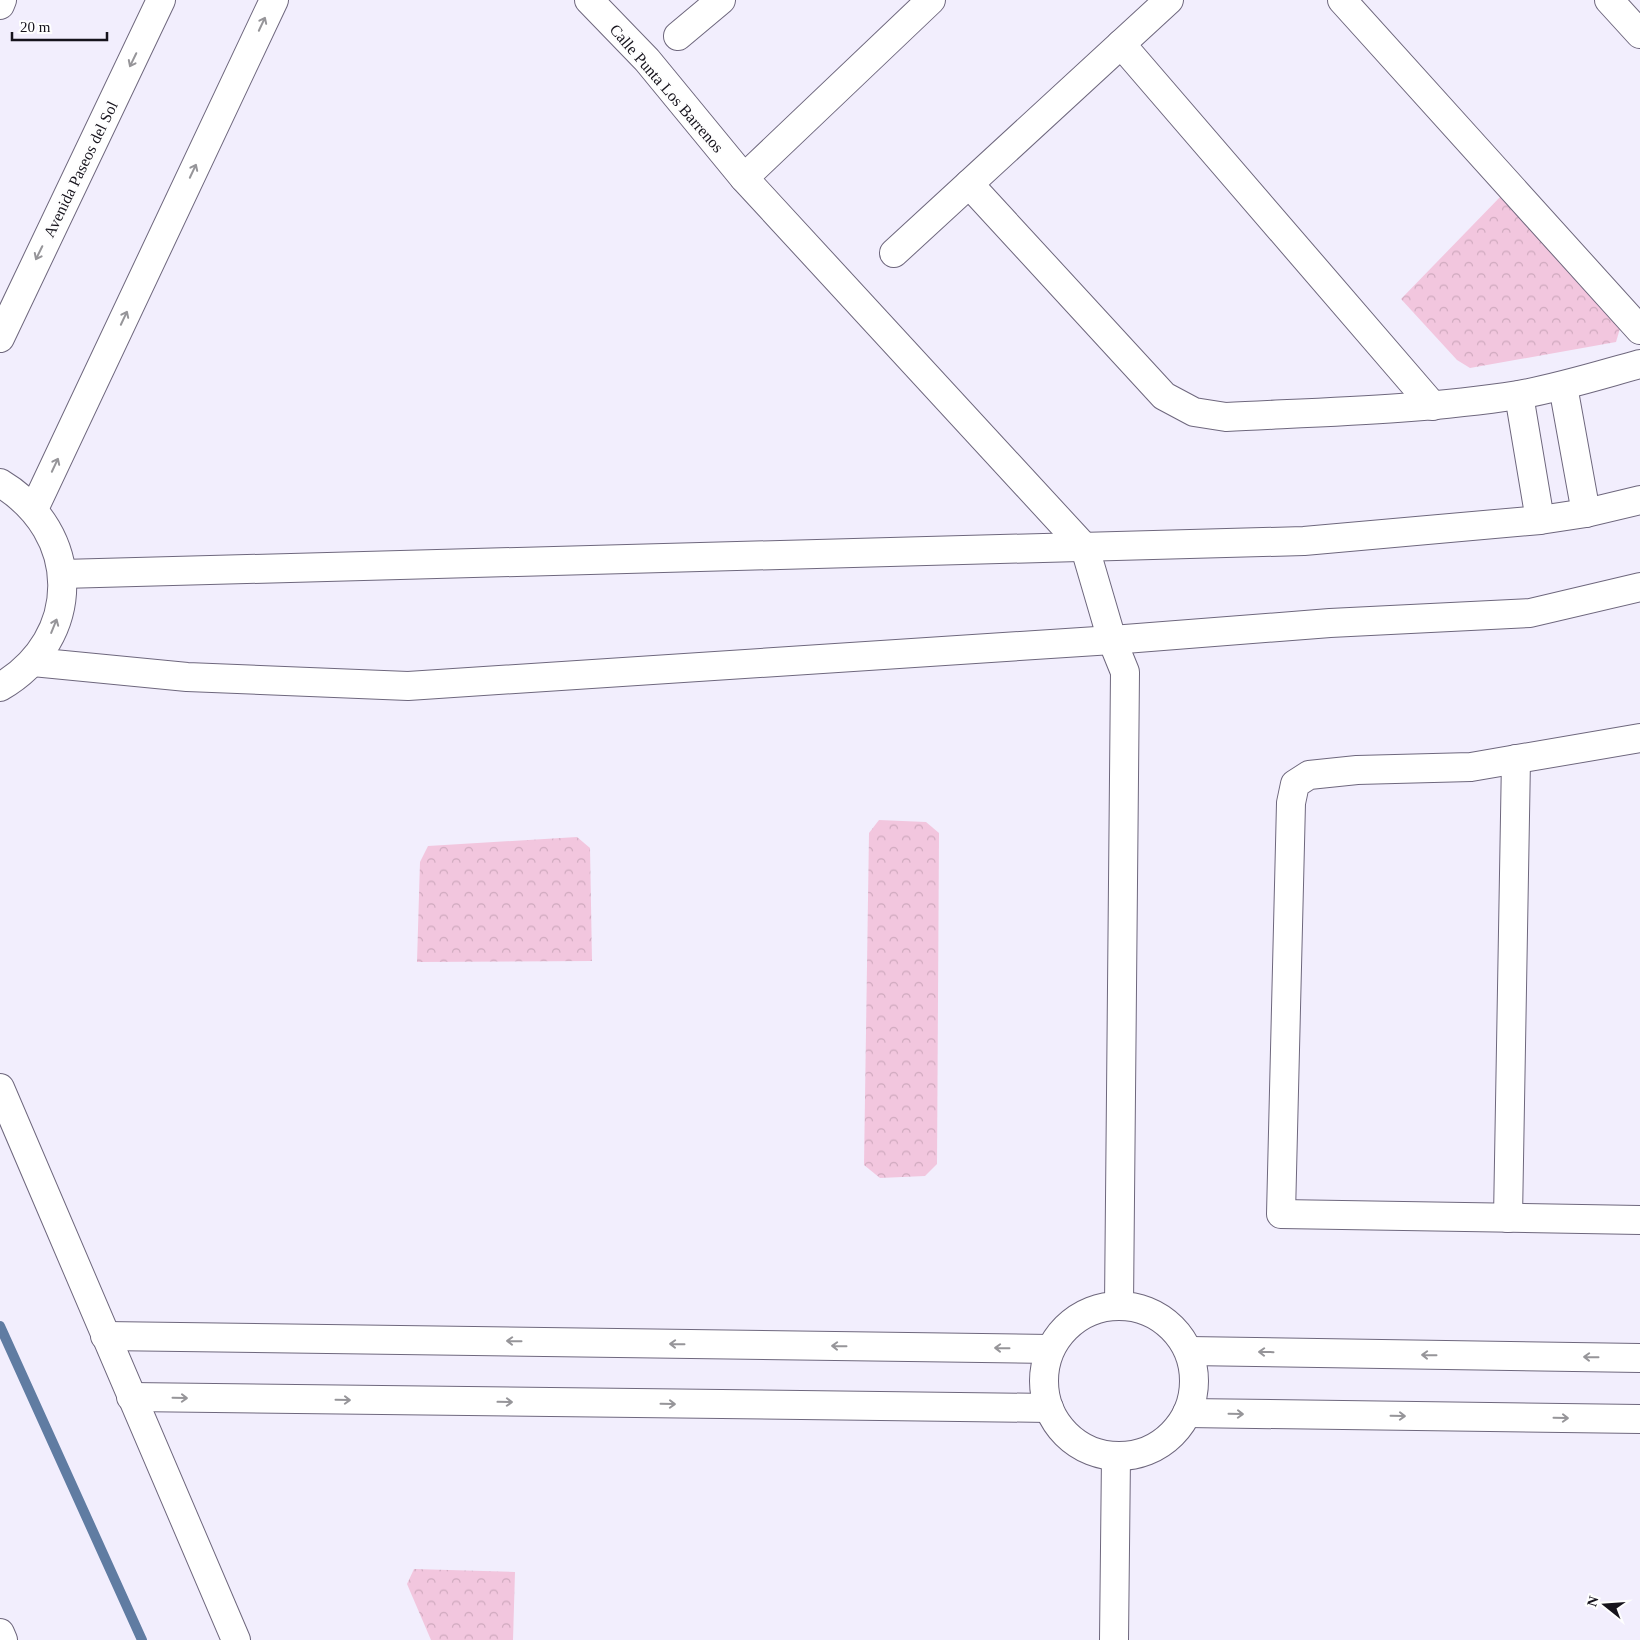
<svg xmlns="http://www.w3.org/2000/svg" width="1640" height="1640" font-family="Georgia,serif">
	<style>
		.park { fill: url(#park-crowns) }
		.lines { fill: none; stroke-linecap: round; stroke-linejoin: round }
		.stream { stroke: #607ca2; stroke-width: 10 }
		.minor-casing { stroke: #6e677d; stroke-width: 30 }
		.tertiary-casing { stroke: #6e677d; stroke-width: 30 }
		.minor { stroke: #fff; stroke-width: 28 }
		.tertiary { stroke: #fff; stroke-width: 28 }
		.oneway { stroke: #969599 }
		.labels { text-anchor: middle; stroke-width: 5; stroke-linejoin: round; paint-order: stroke }
		.street-label { font-size: 16px; fill: #16131c; stroke: #fefefe }
	</style>
	<defs>
		<pattern id="park-crowns" width="20" height="18" patternUnits="userSpaceOnUse" patternTransform="scale(1.25)"><rect width="20" height="18" fill="#f2c6de"/><path d="M2 6a3 3 0 1 1 6 0M12 15a3 3 0 1 1 6 0" fill="none" stroke="#cfa9be"/></pattern>
	</defs>
	<rect width="100%" height="100%" fill="#f2eefd"/>
	<g class="park">
		<polygon points="1502,195 1621,325 1616,342 1470,368 1457,360 1401,299"/>
		<polygon points="879,820 926,822 939,833 937,1164 925,1176 880,1178 864,1165 869,833"/>
		<polygon points="577,837 590,848 592,961 417,962 420,862 428,846"/>
		<polygon points="414,1569 515,1572 513,1640 431,1640 407,1584"/>
	</g>
	<g class="lines">
		<polyline class="stream" points="0,1326 142,1640"/>
		<g class="minor-casing">
			<g id="minor">
				<polyline points="589,0 647,60 744,178 1085,548"/>
				<polyline points="1342,0 1640,330"/>
				<polyline points="1609,0 1640,34"/>
				<polyline points="0,5 2,0"/>
				<polyline points="678,36 721,0"/>
				<polyline points="1121,44 1433,406"/>
				<polyline points="744,178 931,0"/>
				<path d="M969,184L1164,396L1194,412L1226,417C1323,412 1422,410 1518,395C1559,388 1600,375 1640,364"/>
				<polyline points="894,253 1169,0"/>
				<polyline points="1563,386 1586,513"/>
				<polyline points="1519,395 1540,520"/>
				<polyline points="1640,738 1471,767 1357,770 1309,775 1295,784 1291,803 1281,1214 1640,1220"/>
				<polyline points="0,1088 236,1640"/>
				<polyline points="1508,1218 1516,759"/>
			</g>
		</g>
		<g class="tertiary-casing">
			<g id="tertiary">
				<polyline points="0,338 161,0"/>
				<path d="M0,483C82,532 84,638 0,687"/>
				<polyline points="34,509 274,0"/>
				<polyline points="1085,548 1112,640 1125,672 1119,1305"/>
				<polyline points="62,574 1304,541 1540,520 1586,513 1640,500"/>
				<polyline points="33,662 187,677 408,686 1112,640 1330,623 1530,613 1640,587"/>
				<circle cx="1119" cy="1381" r="75"/>
				<polyline points="105,1336 1050,1349"/>
				<polyline points="1189,1351 1640,1358"/>
				<polyline points="131,1397 1049,1408"/>
				<polyline points="1187,1413 1640,1419"/>
				<polyline points="0,1633 3,1640"/>
				<polyline points="1114,1640 1116,1456"/>
			</g>
		</g>
		<use href="#minor" class="minor"/>
		<use href="#tertiary" class="tertiary"/>
	</g>
	<defs><path id="oneway-shaft" d="M-6 0H5M1.5-3L5.5 0L1.5 3" fill="none" stroke-width="1.6" stroke-linecap="round" stroke-linejoin="round" transform="scale(1.25)"/></defs>
	<g class="oneway">
		<use href="#oneway-shaft" transform="translate(262 24) rotate(-65)"/>
		<use href="#oneway-shaft" transform="translate(133 60) rotate(116)"/>
		<use href="#oneway-shaft" transform="translate(193 171) rotate(-65)"/>
		<use href="#oneway-shaft" transform="translate(39 253) rotate(116)"/>
		<use href="#oneway-shaft" transform="translate(124 318) rotate(-65)"/>
		<use href="#oneway-shaft" transform="translate(55 465) rotate(-65)"/>
		<use href="#oneway-shaft" transform="translate(54 626) rotate(-68)"/>
		<use href="#oneway-shaft" transform="translate(514 1341) rotate(-179)"/>
		<use href="#oneway-shaft" transform="translate(677 1344) rotate(-179)"/>
		<use href="#oneway-shaft" transform="translate(839 1346) rotate(-179)"/>
		<use href="#oneway-shaft" transform="translate(1002 1348) rotate(-179)"/>
		<use href="#oneway-shaft" transform="translate(1266 1352) rotate(-179)"/>
		<use href="#oneway-shaft" transform="translate(1429 1355) rotate(-179)"/>
		<use href="#oneway-shaft" transform="translate(1591 1357) rotate(-179)"/>
		<use href="#oneway-shaft" transform="translate(180 1398) rotate(1)"/>
		<use href="#oneway-shaft" transform="translate(343 1400) rotate(1)"/>
		<use href="#oneway-shaft" transform="translate(505 1402) rotate(1)"/>
		<use href="#oneway-shaft" transform="translate(668 1404) rotate(1)"/>
		<use href="#oneway-shaft" transform="translate(1236 1414) rotate(1)"/>
		<use href="#oneway-shaft" transform="translate(1398 1416) rotate(1)"/>
		<use href="#oneway-shaft" transform="translate(1561 1418) rotate(1)"/>
	</g>
	<g class="labels">
		<g class="street-label">
			<text transform="translate(667 88) rotate(49)" y="6">Calle Punta Los Barrenos</text>
			<text transform="translate(80 169) rotate(-64)" y="6">Avenida Paseos del Sol</text>
		</g>
	</g>
	<g transform="translate(1605 1605) rotate(287)" stroke="#fefefe" stroke-width="4" paint-order="stroke">
	<path d="M0-4L9 19L0 12L-9 19Z" fill="#16131c"/>
	<text y="-8" font-size="14" font-weight="bold" text-anchor="middle" fill="#16131c">N</text>
	</g>
	<path d="M12 32v8h95v-8" fill="none" stroke="#16131c" stroke-width="2.5"/>
	<text x="20" y="32" font-size="15" fill="#16131c" stroke="#fefefe" stroke-width="4" paint-order="stroke">20 m</text>
</svg>
